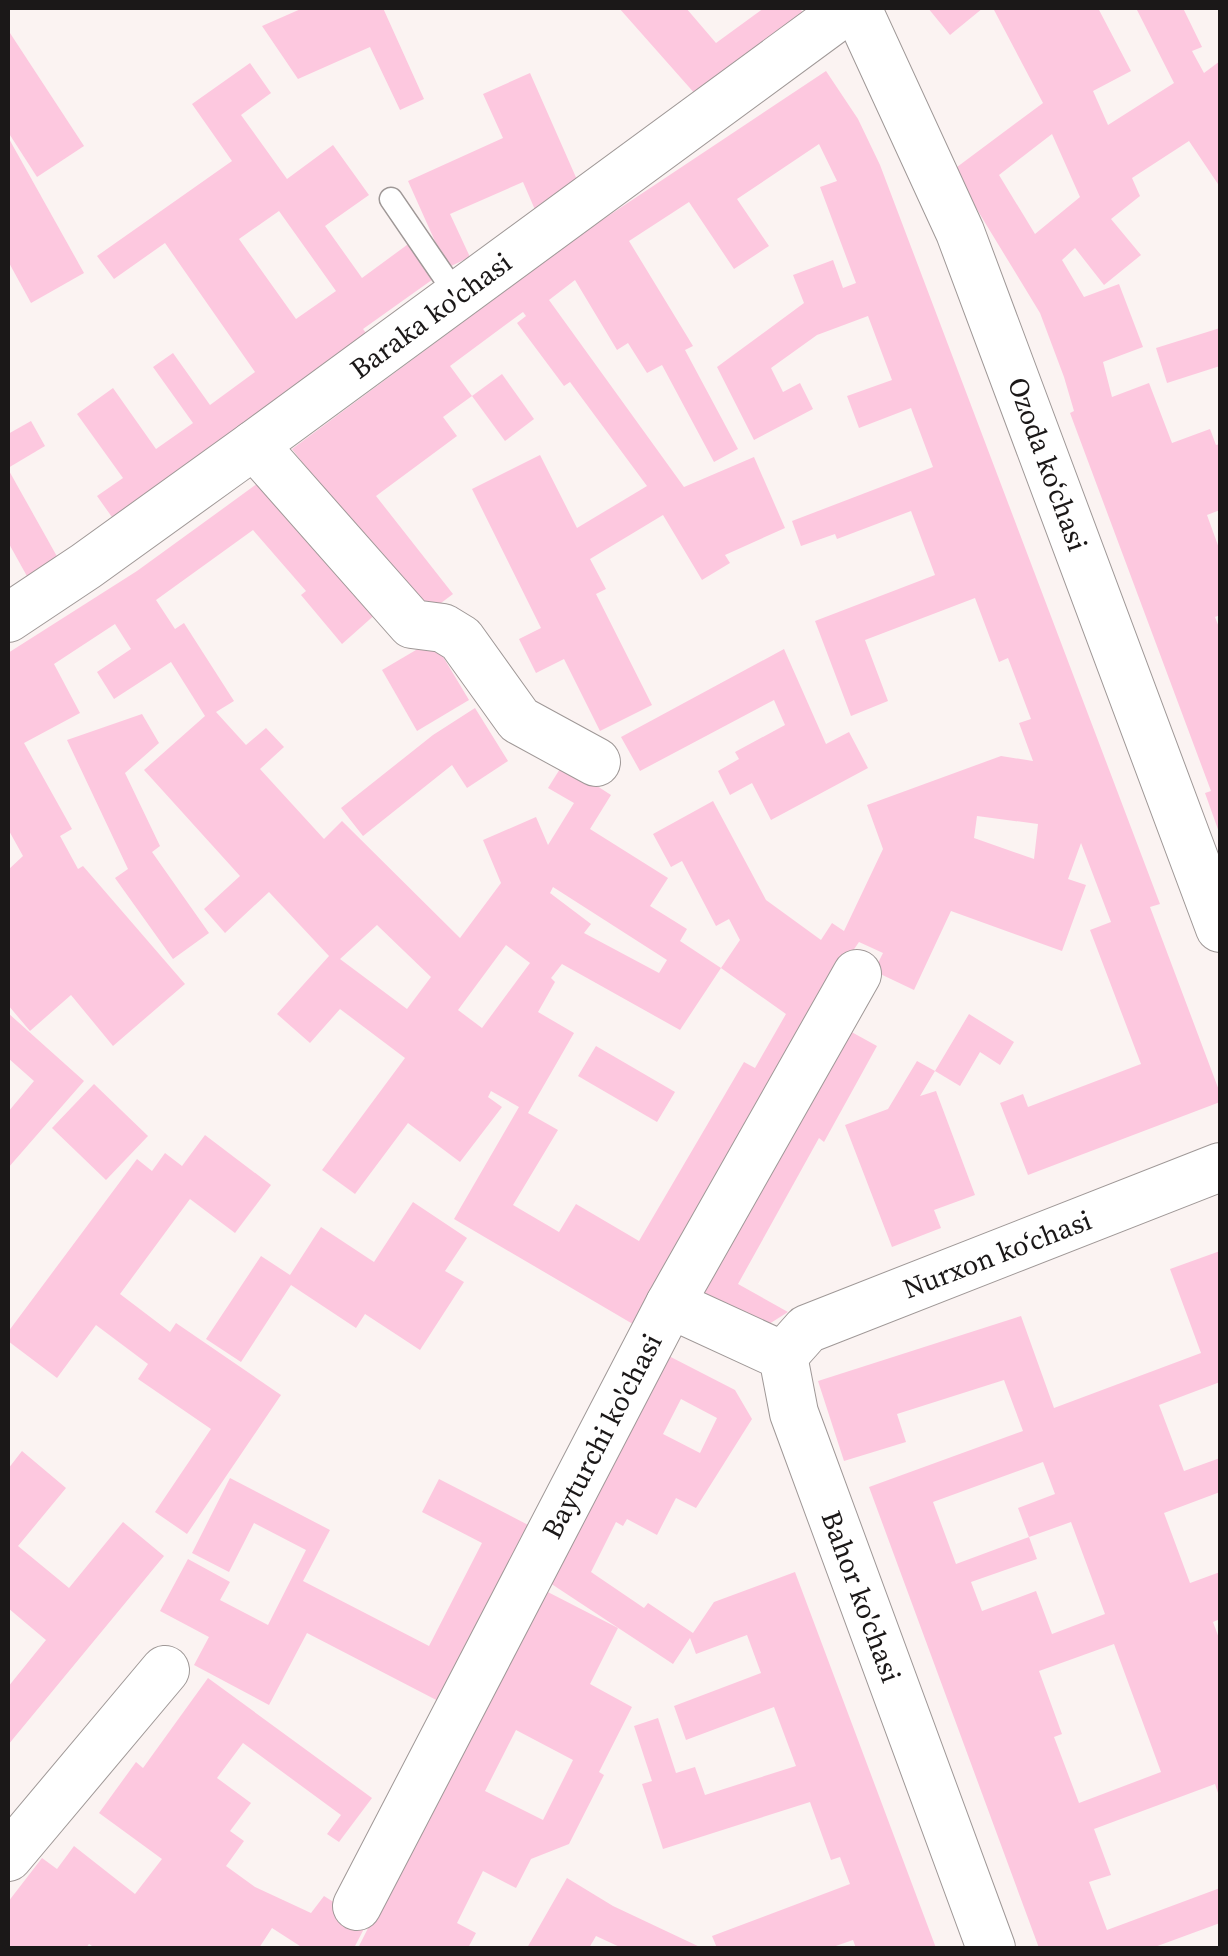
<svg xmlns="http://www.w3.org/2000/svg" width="1228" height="1956" font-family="'Source Serif 4',serif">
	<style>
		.building { fill: #fdc8df; fill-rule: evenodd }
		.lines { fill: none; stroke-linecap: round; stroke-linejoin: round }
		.lane-casing { stroke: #9f9897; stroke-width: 25 }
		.street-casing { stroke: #9f9897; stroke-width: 50 }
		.lane { stroke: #fff; stroke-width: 22 }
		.street { stroke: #fff; stroke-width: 48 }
		.labels { text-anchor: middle; stroke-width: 9; stroke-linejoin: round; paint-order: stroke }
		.street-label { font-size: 28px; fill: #1b1818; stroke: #fff }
	</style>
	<rect width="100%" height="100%" fill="#fbf3f2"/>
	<g class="building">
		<polygon points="303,8 383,8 424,99 400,110 370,47 298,79 262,26"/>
		<polygon points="619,8 686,8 716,43 764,8 799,8 810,20 704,104"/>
		<polygon points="928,8 983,8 950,35"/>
		<path d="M993,8H1098L1131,71L1093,91L1108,125L1174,83L1136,8H1183L1202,47L1192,51L1204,73L1220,61V187L1189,141L1132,178L1140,196L1111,219L1141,255L1104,285L1075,248L1062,260L1084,297L1119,284L1143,347L1103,362L1112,397L1149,383L1172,443L1210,429L1216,445L1220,444V510L1207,515L1220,551V615L1215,617L1220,630V835L1205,793L1211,791L1070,413L1074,411L1064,377L1040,313L953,170L1043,103ZM1052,134L1080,197L1035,234L999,175Z"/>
		<polygon points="8,30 84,146 37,177 8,132"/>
		<path d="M250,63L271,93L241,115L287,179L333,145L369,195L325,226L362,278L411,242L436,277L363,329L369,337L114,520L97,496L123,478L77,414L113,388L156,449L193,423L153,367L173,353L210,405L255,372L165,243L114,279L97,256L232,161L192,104ZM279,211L336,291L296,319L239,239Z"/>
		<path d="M826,71L858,119L880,165L1160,904L1150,907L1220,1093V1102L1028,1175L1000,1103L1023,1094L1028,1107L1141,1064L1090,930L1111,922L1081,843L1068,879L1086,885L1062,951L951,911L914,990L874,971L883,953L859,942L821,997L643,1330L454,1219L519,1107L491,1091L488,1097L502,1107L460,1162L408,1123L355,1194L322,1170L405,1058L340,1009L310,1043L277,1014L329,956L269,892L225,933L204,909L240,876L144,770L205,716L171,662L114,699L97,672L131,649L115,624L54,664L80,713L24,743L72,829L60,836L78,869L83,866L185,984L113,1046L71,995L30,1031L8,1005V870L23,856L8,829V653L137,571L272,473L387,604L342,644L301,595L306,591L253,530L156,600L175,629L184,623L234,701L216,712L246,745L266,728L284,747L260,769L324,839L342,821L460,938L501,883L483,840L536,817L548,845L574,803L548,788L563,764L611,795L590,829L668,878L650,906L687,929L680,941L721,968L680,1030L562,964L551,978L555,982L538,1012L574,1033L528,1113L558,1130L513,1205L559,1232L576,1204L639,1241L744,1062L755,1068L786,1014L721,968L740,940L729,919L716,926L682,861L671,867L653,834L713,801L766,900L821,940L832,923L844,931L883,849L867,805L1001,756L1033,761L1019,723L1031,719L1008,658L999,662L975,598L865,640L888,701L851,716L815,621L935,575L911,511L837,539L835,534L801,546L792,521L933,467L911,408L859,428L847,396L892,380L868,316L817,335L771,368L783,392L800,383L813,409L754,440L717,367L804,303L793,275L833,260L843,288L856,283L820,187L837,181L819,144L737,199L769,246L734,269L689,202L629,241L693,346L685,350L738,449L714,462L662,365L647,373L628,343L617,350L575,280L549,300L684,487L754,457L785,528L725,555L730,563L702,580L663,515L590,559L606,589L596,594L652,705L600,731L564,659L536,673L519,639L541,628L472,489L540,455L577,528L647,486L570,382L564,386L517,323L526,316L523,312L450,366L472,396L443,417L457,436L376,496L453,594L421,618L292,449L587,230ZM977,816L1038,824L1034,859L974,838ZM553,887L667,960L659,973L584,933L591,924L550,893ZM377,925L431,977L407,1009L340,959ZM506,945L530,963L482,1028L458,1010Z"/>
		<polygon points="530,73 582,191 536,212 523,182 450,214 470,257 447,268 408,181 503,138 483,94"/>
		<polygon points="8,137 84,273 31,303 8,261"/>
		<polygon points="1220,328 1220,366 1167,383 1156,348"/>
		<polygon points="502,374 534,419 505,441 472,396"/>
		<polygon points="31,421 45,446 8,468 8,434"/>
		<polygon points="8,469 59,560 28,578 8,542"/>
		<polygon points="433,640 469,700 417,731 382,670"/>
		<polygon points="784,649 826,744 849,732 868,768 771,820 752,783 730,795 718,771 739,759 735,752 785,725 774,700 640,771 621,737"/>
		<polygon points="475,708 508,761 467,788 452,765 363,836 341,808 433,735"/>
		<polygon points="142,714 159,743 125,773 160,846 152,852 209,933 173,959 115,878 128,869 67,740"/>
		<polygon points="8,1013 84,1081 8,1168 8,1112 34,1081 8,1058"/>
		<polygon points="969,1014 1014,1042 1000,1065 980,1052 960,1086 935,1071"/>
		<polygon points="837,1024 877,1046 824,1142 819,1138 738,1284 788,1312 750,1336 684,1300"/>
		<polygon points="596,1046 675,1092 657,1122 578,1076"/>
		<polygon points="917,1061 935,1071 920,1096 936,1091 975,1195 934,1210 941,1228 892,1247 845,1125 888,1109"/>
		<polygon points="94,1084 148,1136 106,1180 52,1128"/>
		<polygon points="205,1135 271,1185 235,1233 190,1199 120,1294 170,1332 176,1323 281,1395 187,1534 155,1512 211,1429 138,1379 148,1364 96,1325 57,1378 8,1341 8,1332 137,1159 152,1171 165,1153 182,1166"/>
		<polygon points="413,1202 467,1238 445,1271 464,1282 420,1350 365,1314 356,1328 291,1285 241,1362 206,1339 261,1256 290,1275 321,1227 374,1262"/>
		<path d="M1220,1251V1382L1159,1405L1184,1471L1220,1458V1492L1164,1513L1190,1583L1220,1572V1619L1213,1622L1220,1641V1799L1215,1784L1094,1829L1111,1875L1089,1882L1107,1930L1220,1888V1923L1152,1948H1039L869,1487L1023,1431L1004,1380L897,1414L906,1442L844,1461L818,1381L1021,1316L1054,1408L1201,1353L1170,1269ZM1043,1462L1055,1494L1018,1508L1029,1537L1071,1522L1105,1614L1052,1634L1036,1591L982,1611L971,1582L1037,1559L1029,1537L956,1564L933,1502ZM1114,1644L1161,1772L1079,1803L1054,1737L1062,1734L1039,1671Z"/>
		<path d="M663,1353L735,1390L752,1419L696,1508L676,1498L657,1535L627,1519L623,1526L616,1522L591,1572L644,1608L648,1603L693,1633L714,1602L795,1572L936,1948H856L853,1940L830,1948H717L712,1936L850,1884L840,1857L831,1860L810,1802L663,1849L642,1784L652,1781L634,1726L658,1718L676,1773L695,1767L705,1795L796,1766L774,1707L686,1740L674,1706L761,1673L747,1635L696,1654L690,1638L673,1664L550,1583ZM681,1399L717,1418L700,1453L663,1434Z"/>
		<polygon points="22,1451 66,1488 18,1546 69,1588 123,1522 164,1556 8,1745 8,1687 46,1640 8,1608 8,1469"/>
		<polygon points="230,1478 330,1530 303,1581 429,1646 482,1543 422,1512 439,1479 534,1528 444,1704 307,1633 269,1705 194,1665 209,1637 160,1611 188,1559 230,1582 220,1600 268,1625 306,1550 254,1523 229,1572 192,1553"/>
		<path d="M540,1588L618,1628L590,1684L632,1707L599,1772L604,1775L569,1844L531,1859L516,1888L483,1871L457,1923L476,1933L468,1948H358ZM516,1730L573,1760L543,1820L485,1791Z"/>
		<polygon points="208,1678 372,1798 339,1842 327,1834 341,1815 243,1743 217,1778 251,1803 230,1831 244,1841 226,1866 255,1887 311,1913 324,1896 367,1923 354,1948 303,1948 272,1928 259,1948 95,1948 89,1944 86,1948 8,1948 8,1902 42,1858 57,1869 74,1846 135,1894 162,1859 99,1813 136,1762 143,1768"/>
		<polygon points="567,1878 613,1906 702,1948 622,1948 596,1936 589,1948 527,1948"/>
	</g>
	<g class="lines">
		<g class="lane-casing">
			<polyline id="lane" points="391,199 458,297"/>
		</g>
		<g class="street-casing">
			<g id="street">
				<polyline points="857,8 960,232 1220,928"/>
				<polyline points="254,445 412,624 443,628 461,639 519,720 596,762"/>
				<path id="s1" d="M8,618L86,566L254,445L849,8"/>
				<path id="s2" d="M670,1304L783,1356L794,1413L991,1948"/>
				<polyline points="783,1356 807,1329 1220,1167"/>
				<polyline points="8,1857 165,1670"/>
				<path id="s3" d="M357,1906L670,1304L857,974"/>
			</g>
		</g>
		<use href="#lane" class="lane"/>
		<use href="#street" class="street"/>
	</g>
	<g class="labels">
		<g class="street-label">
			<text dy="10" stroke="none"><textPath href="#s1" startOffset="520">Baraka ko'chasi</textPath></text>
			<text transform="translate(1048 464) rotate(70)" y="10">Ozoda koʻchasi</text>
			<text transform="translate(997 1254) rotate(-21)" y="10">Nurxon koʻchasi</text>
			<text dy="10" stroke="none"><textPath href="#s3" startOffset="530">Bayturchi ko'chasi</textPath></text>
			<text dy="10" stroke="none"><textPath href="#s2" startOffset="378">Bahor ko'chasi</textPath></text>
		</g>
	</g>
	<rect width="1228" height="1956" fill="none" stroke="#1b1818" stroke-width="20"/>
</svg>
